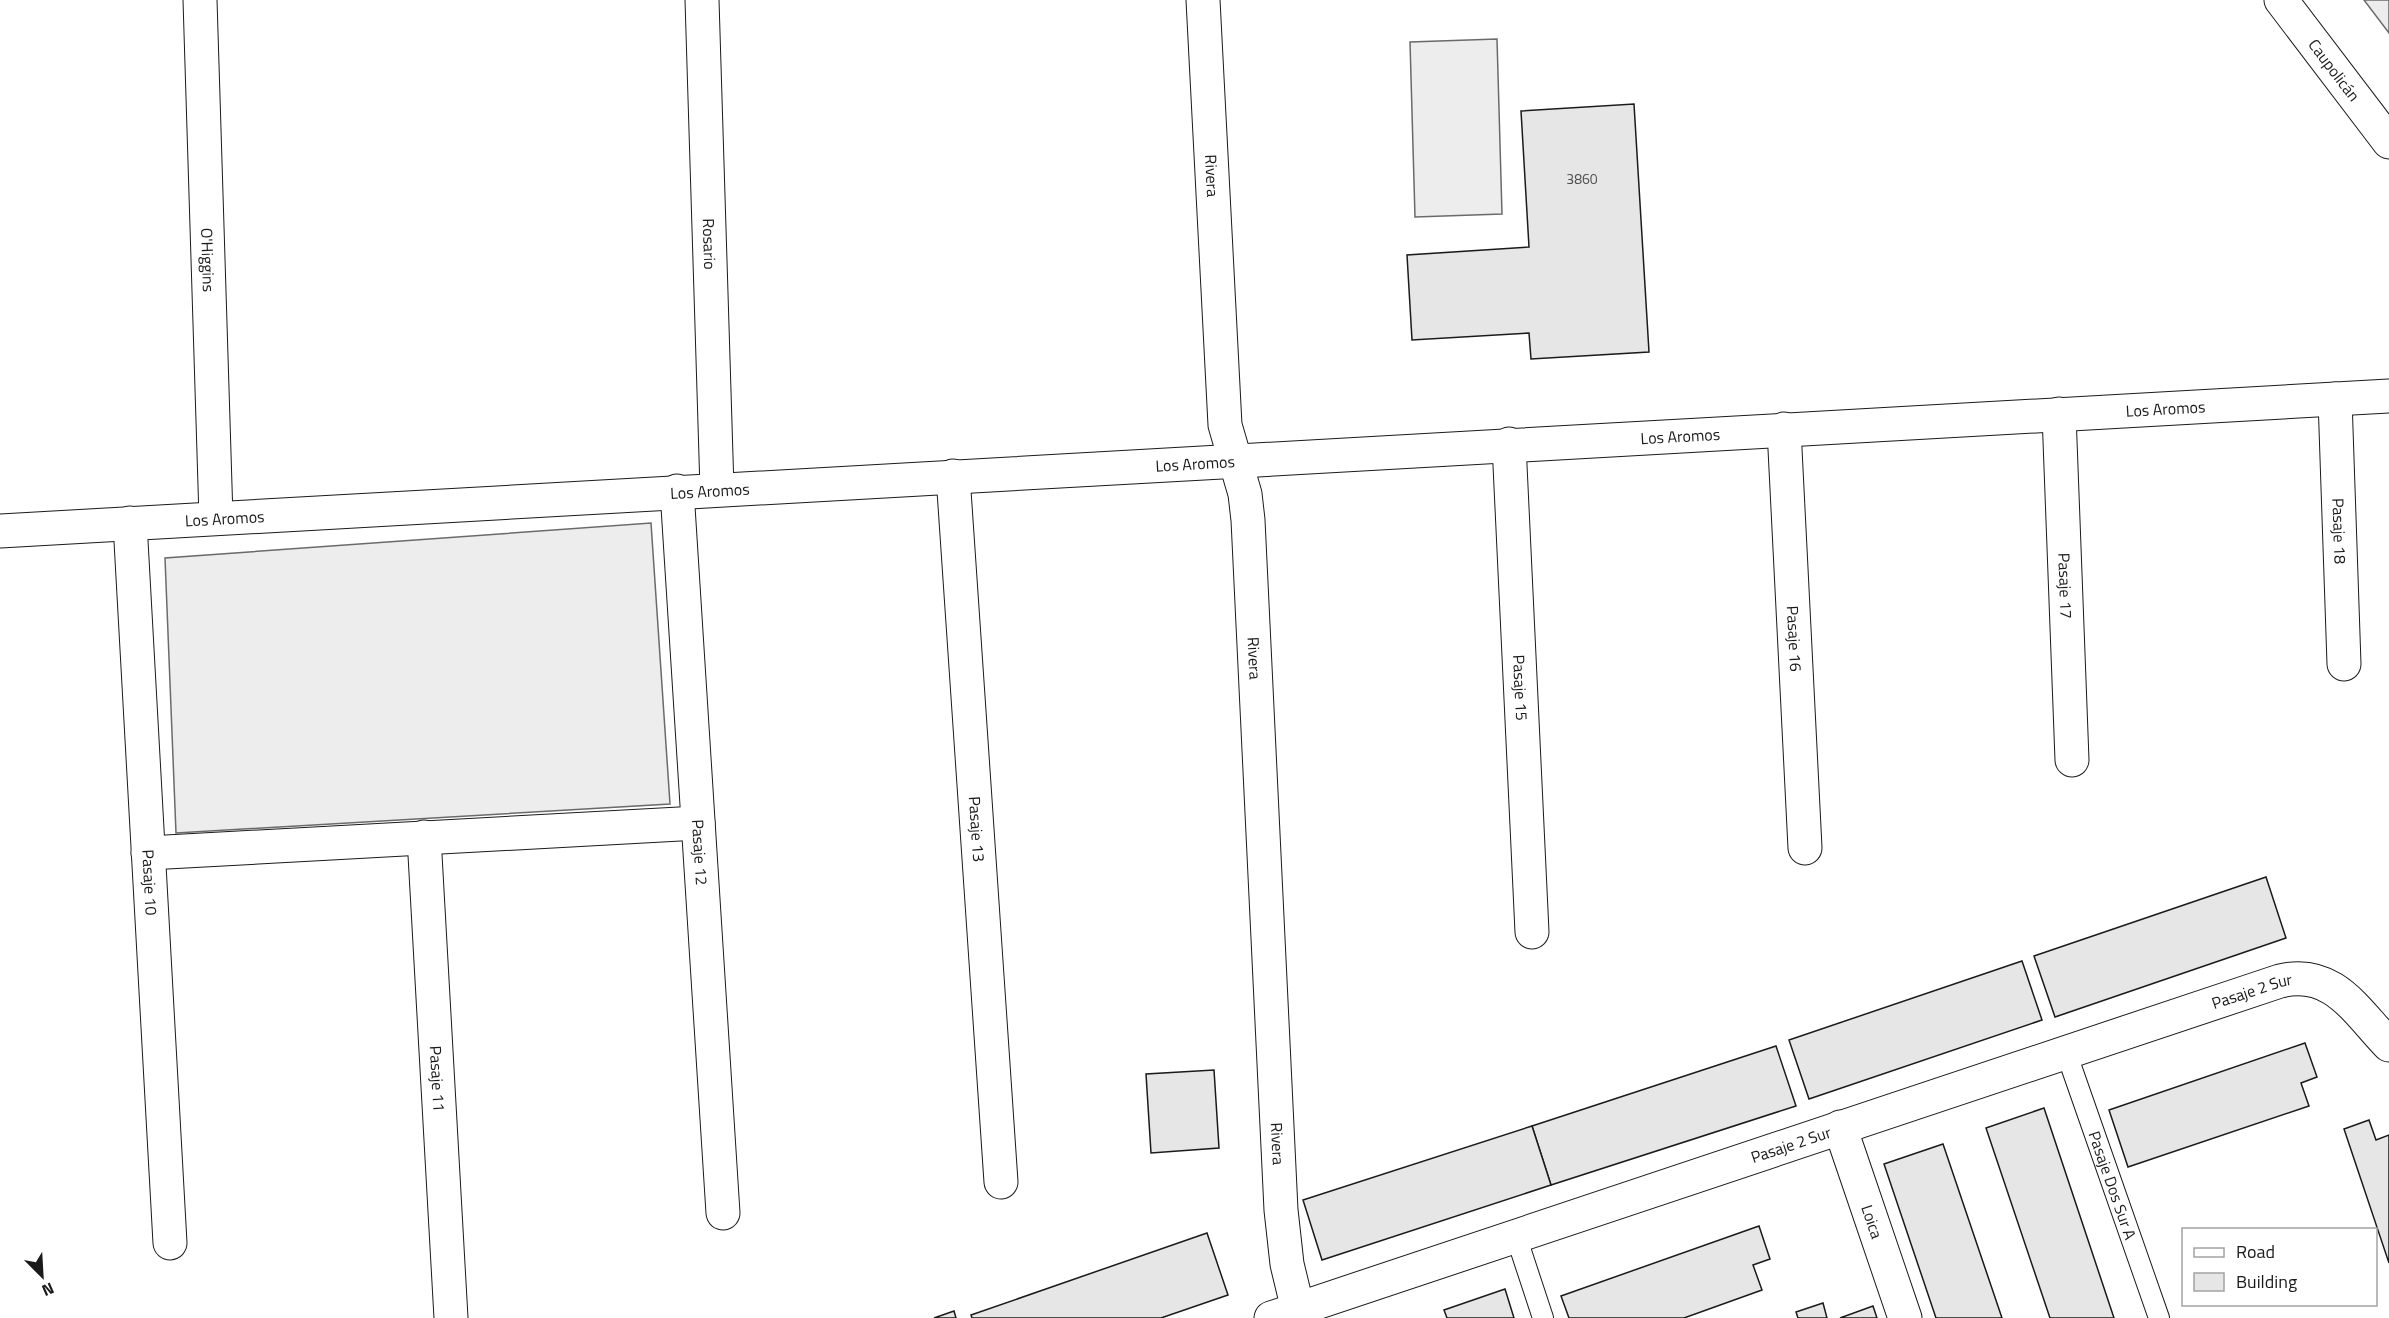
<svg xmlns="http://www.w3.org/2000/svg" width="2389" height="1318" font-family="'Titillium Web',sans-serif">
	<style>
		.built { fill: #ededed; stroke: #6a6a6a; stroke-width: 1.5 }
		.building { fill: #e6e6e6; stroke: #1a1a1a; stroke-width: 1.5 }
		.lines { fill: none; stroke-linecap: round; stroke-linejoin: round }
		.lane-casing { stroke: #1a1a1a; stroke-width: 22 }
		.street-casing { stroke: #1a1a1a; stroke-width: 35 }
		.secondary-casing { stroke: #1a1a1a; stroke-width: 35 }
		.lane { stroke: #fff; stroke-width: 20 }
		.street { stroke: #fff; stroke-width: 33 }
		.secondary { stroke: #fff; stroke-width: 33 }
		.labels { text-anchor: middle; stroke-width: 4.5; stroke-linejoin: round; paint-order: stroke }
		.number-label { font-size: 14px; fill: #4d4d4d }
		.street-label { font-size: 16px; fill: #1a1a1a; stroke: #fff }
	</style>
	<rect width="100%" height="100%" fill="#fff"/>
	<g class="built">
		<polygon points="2364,0 2389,0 2389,33"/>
		<polygon points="1497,39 1502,214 1415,217 1410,42"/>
		<polygon points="651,523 670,804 176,833 165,558"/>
	</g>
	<g class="building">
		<polygon points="1634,104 1649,352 1531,359 1529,333 1412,340 1407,255 1529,247 1521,111"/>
		<polygon points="2266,877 2286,938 2055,1017 2034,956"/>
		<polygon points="2022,961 2042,1020 1809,1099 1789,1040"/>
		<polygon points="2305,1043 2317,1077 2301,1083 2309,1106 2128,1167 2109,1110"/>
		<polygon points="1776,1046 1796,1106 1551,1185 1532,1126"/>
		<polygon points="1214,1070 1219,1148 1151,1153 1146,1074"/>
		<polygon points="2044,1108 2114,1318 2050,1318 1986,1128"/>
		<polygon points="2369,1120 2376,1140 2389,1135 2389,1263 2344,1129"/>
		<polygon points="1532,1126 1551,1185 1322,1260 1303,1200"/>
		<polygon points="1943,1144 2002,1318 1936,1318 1884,1164"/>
		<polygon points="1759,1226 1770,1259 1753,1265 1762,1290 1684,1318 1569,1318 1561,1296"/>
		<polygon points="1207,1233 1228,1295 1161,1318 972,1318 971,1315"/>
		<polygon points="1505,1289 1514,1318 1447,1318 1444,1310"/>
		<polygon points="1823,1303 1827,1318 1798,1318 1796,1312"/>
		<polygon points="1873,1306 1877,1318 1840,1318"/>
		<polygon points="954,1311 956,1318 934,1318"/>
	</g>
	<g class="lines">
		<g class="lane-casing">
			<g id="lane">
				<path id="s1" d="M2066,1052L2159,1318"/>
				<polyline points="1516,1236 1543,1318"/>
			</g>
		</g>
		<g class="street-casing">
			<g id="street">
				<path id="s2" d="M200,0L216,518"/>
				<path id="s3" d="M702,0L717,489"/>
				<path id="s4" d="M1203,0L1225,425L1245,494L1248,520L1281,1210L1287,1264L1300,1318"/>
				<path id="s5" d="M2335,399L2344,664"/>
				<path id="s6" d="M2059,414L2072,760"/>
				<path id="s7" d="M1784,429L1805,848"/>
				<path id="s8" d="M1509,444L1532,932"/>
				<path id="s9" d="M953,476L1001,1182"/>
				<path id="s10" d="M677,491L723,1213"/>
				<path id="s11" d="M130,523L170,1243"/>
				<path id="s12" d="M0,531L2389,396"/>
				<path id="s13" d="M424,837L451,1318"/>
				<polyline points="148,853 698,823"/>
				<path id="s14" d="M1840,1127L1905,1318"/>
				<path id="s15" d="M1271,1318L2280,981C2333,968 2356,1011 2389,1045"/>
			</g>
		</g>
		<g class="secondary-casing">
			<g id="secondary">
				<path id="s16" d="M2281,0L2389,142"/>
			</g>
		</g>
		<use href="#lane" class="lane"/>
		<use href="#street" class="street"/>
		<use href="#secondary" class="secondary"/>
	</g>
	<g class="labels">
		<g class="number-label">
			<text x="1582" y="184">3860</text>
		</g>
		<g class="street-label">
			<text dy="6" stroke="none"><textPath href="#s16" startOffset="88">Caupolicán</textPath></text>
			<text dy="6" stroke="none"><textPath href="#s4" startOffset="176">Rivera</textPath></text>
			<text dy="6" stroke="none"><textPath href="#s3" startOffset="244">Rosario</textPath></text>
			<text dy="6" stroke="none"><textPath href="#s2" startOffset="260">O'Higgins</textPath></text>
			<text dy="6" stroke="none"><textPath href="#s12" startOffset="2169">Los Aromos</textPath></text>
			<text dy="6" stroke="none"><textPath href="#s12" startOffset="1683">Los Aromos</textPath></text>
			<text dy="6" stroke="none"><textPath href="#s12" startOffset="1197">Los Aromos</textPath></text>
			<text dy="6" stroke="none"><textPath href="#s12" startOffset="711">Los Aromos</textPath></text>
			<text dy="6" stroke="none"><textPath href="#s12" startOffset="225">Los Aromos</textPath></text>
			<text dy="6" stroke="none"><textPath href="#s5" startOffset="132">Pasaje 18</textPath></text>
			<text dy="6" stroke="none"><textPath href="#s6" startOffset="172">Pasaje 17</textPath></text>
			<text dy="6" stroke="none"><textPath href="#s7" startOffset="210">Pasaje 16</textPath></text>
			<text dy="6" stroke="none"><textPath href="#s4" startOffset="662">Rivera</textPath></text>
			<text dy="6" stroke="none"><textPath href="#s8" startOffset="244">Pasaje 15</textPath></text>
			<text dy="6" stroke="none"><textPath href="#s9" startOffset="354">Pasaje 13</textPath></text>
			<text dy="6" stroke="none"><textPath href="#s10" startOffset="362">Pasaje 12</textPath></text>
			<text dy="6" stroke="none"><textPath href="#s11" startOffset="360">Pasaje 10</textPath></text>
			<text dy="6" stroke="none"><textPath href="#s15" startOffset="1034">Pasaje 2 Sur</textPath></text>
			<text dy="6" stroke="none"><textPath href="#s13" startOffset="242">Pasaje 11</textPath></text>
			<text dy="6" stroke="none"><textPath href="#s4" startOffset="1148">Rivera</textPath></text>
			<text dy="6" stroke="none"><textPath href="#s15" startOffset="548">Pasaje 2 Sur</textPath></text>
			<text dy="6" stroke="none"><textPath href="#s1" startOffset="141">Pasaje Dos Sur A</textPath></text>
			<text dy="6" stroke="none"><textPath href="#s14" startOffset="100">Loica</textPath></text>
		</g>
	</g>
	<rect x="2182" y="1228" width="195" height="78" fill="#ffffff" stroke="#a3a3a3" stroke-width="1.5"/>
	<rect x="2194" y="1248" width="30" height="9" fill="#ffffff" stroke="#a3a3a3" stroke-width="1.5"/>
	<text x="2236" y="1258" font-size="18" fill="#1a1a1a">Road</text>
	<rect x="2194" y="1273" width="30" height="18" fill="#e6e6e6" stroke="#a3a3a3" stroke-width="1.5"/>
	<text x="2236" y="1288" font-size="18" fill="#1a1a1a">Building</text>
	<g transform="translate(42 1276) rotate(156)" stroke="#ffffff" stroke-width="4.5" paint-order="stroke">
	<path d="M0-4.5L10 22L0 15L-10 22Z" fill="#1a1a1a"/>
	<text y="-9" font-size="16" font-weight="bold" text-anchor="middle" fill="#1a1a1a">N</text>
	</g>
</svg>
